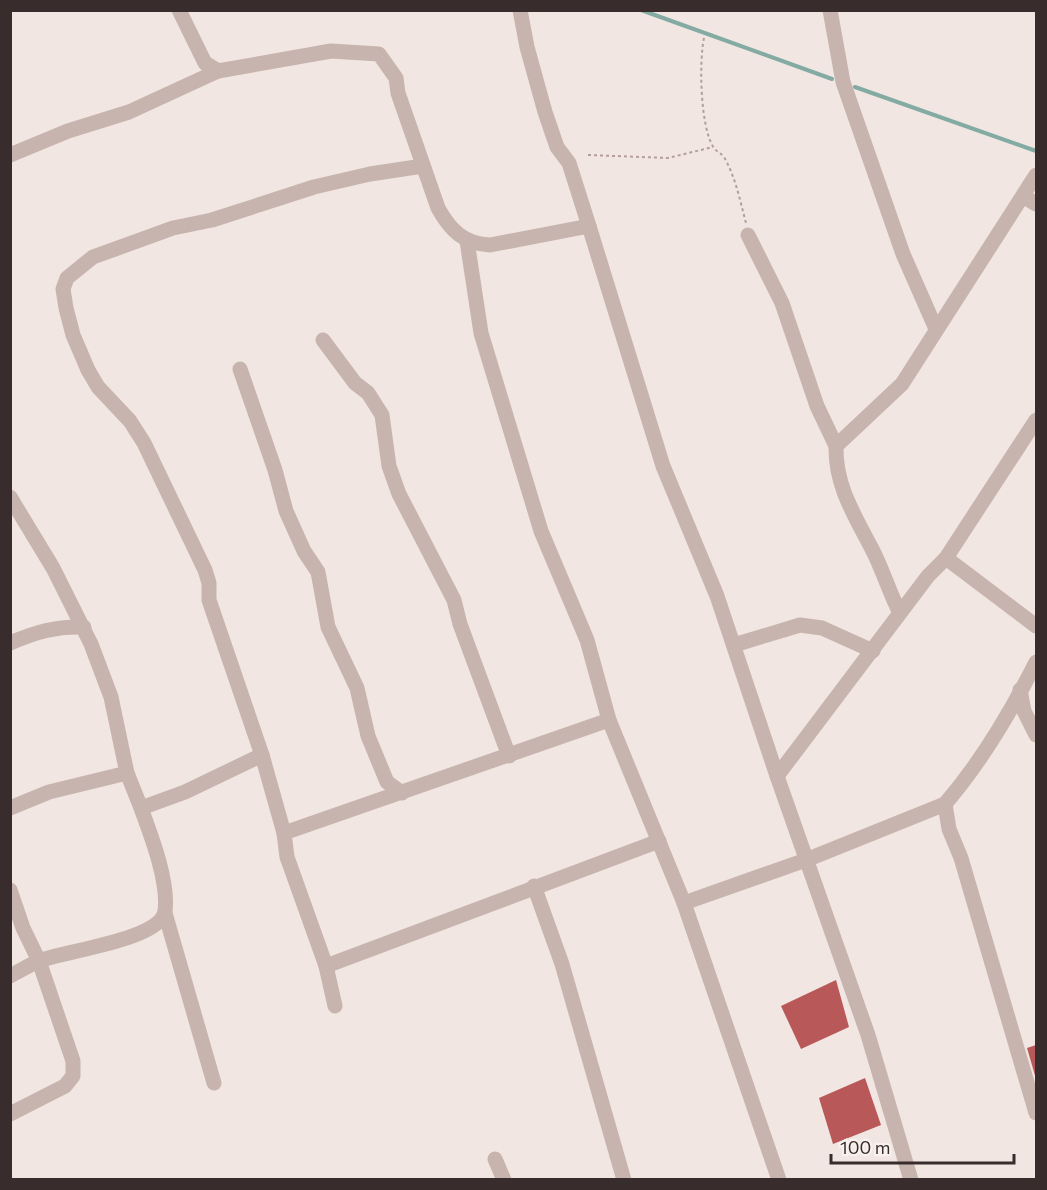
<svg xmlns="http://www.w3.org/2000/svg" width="1047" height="1190" font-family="Commissioner,sans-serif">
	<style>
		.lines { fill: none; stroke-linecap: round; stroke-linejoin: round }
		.stream { stroke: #84aba3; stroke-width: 4 }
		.building { fill: #b85859 }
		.path { stroke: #b49e99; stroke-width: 2; stroke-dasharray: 3 3; stroke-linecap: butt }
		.minor { stroke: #c8b4ae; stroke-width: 15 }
	</style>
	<rect width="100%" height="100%" fill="#f1e6e1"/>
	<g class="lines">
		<g class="stream">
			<polyline points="641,10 832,79"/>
			<polyline points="855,87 1036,151"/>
		</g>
	</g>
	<g class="building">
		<polygon points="836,980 849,1027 801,1049 781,1006"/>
		<polygon points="1036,1045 1036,1079 1027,1048"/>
		<polygon points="865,1078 881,1125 833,1144 819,1098"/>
	</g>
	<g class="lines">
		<g class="path">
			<path d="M704,38C699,61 700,128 714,148C717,152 721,153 724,157C736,178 740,201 746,223"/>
			<polyline points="588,155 668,158 713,147"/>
		</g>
		<g class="minor">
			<path d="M179,10L205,63L218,71L331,51L379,54L396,78L398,93L438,208C450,230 464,244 490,245L589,226L663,466L717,596L777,776L868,1035L911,1180"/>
			<polyline points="520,10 527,47 545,112 557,147 569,163 589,226"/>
			<polyline points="830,10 843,82 903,254 936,329"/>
			<polyline points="10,155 68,131 129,112 218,71"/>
			<polyline points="1023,196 1036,204"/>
			<polyline points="748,235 782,303 817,406 836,446"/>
			<polyline points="467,241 481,333 541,531 587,640 609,720 684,903 779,1180"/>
			<polyline points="323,340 355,383 368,393 382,415 389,466 399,494 454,600 460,624 509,756"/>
			<polyline points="240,369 275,470 286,511 304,551 318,572 328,627 357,688 368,736 387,782 402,793"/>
			<polyline points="10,497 53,568 91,644 111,697 127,773 141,808"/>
			<polyline points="946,558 1036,626"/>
			<path d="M900,613C889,592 883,570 872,549C855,516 835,486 836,446L902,384L1036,175"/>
			<path d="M10,643C36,632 56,626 84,627"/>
			<polyline points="734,645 800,625 822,628 873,651"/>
			<path d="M1036,662C1011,712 981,762 945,804L949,829L961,858L1036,1113"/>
			<polyline points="1020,690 1024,711 1036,735"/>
			<polyline points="777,776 928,576 946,558 1036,420"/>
			<polyline points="10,808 49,792 127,773"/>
			<polyline points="284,833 262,755 209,600 209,583 205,570 144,443 130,421 98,387 88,370 73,335 66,308 63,289 67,278 93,257 173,228 212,220 314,187 370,174 423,166"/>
			<polyline points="534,886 562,964 624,1180"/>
			<polyline points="10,890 23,928 39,961 73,1061 73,1076 65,1086 10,1114"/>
			<polyline points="684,903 806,860 945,804"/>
			<polyline points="165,913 214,1083"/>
			<polyline points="326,966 659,841"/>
			<path d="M10,976C20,971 29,965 39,961C64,951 161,940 165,911C169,882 151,835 141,808L185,792L262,755"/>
			<polyline points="335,1006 326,966 287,857 284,833 609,720"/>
			<polyline points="495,1159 504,1180"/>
		</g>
	</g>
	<rect width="1047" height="1190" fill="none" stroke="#382d2c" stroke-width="24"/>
	<path d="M831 1154v9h183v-9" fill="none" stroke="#382d2c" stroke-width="3"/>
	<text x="840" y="1154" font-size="18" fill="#382d2c" stroke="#f9f1ee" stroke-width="4.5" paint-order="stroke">100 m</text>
</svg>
